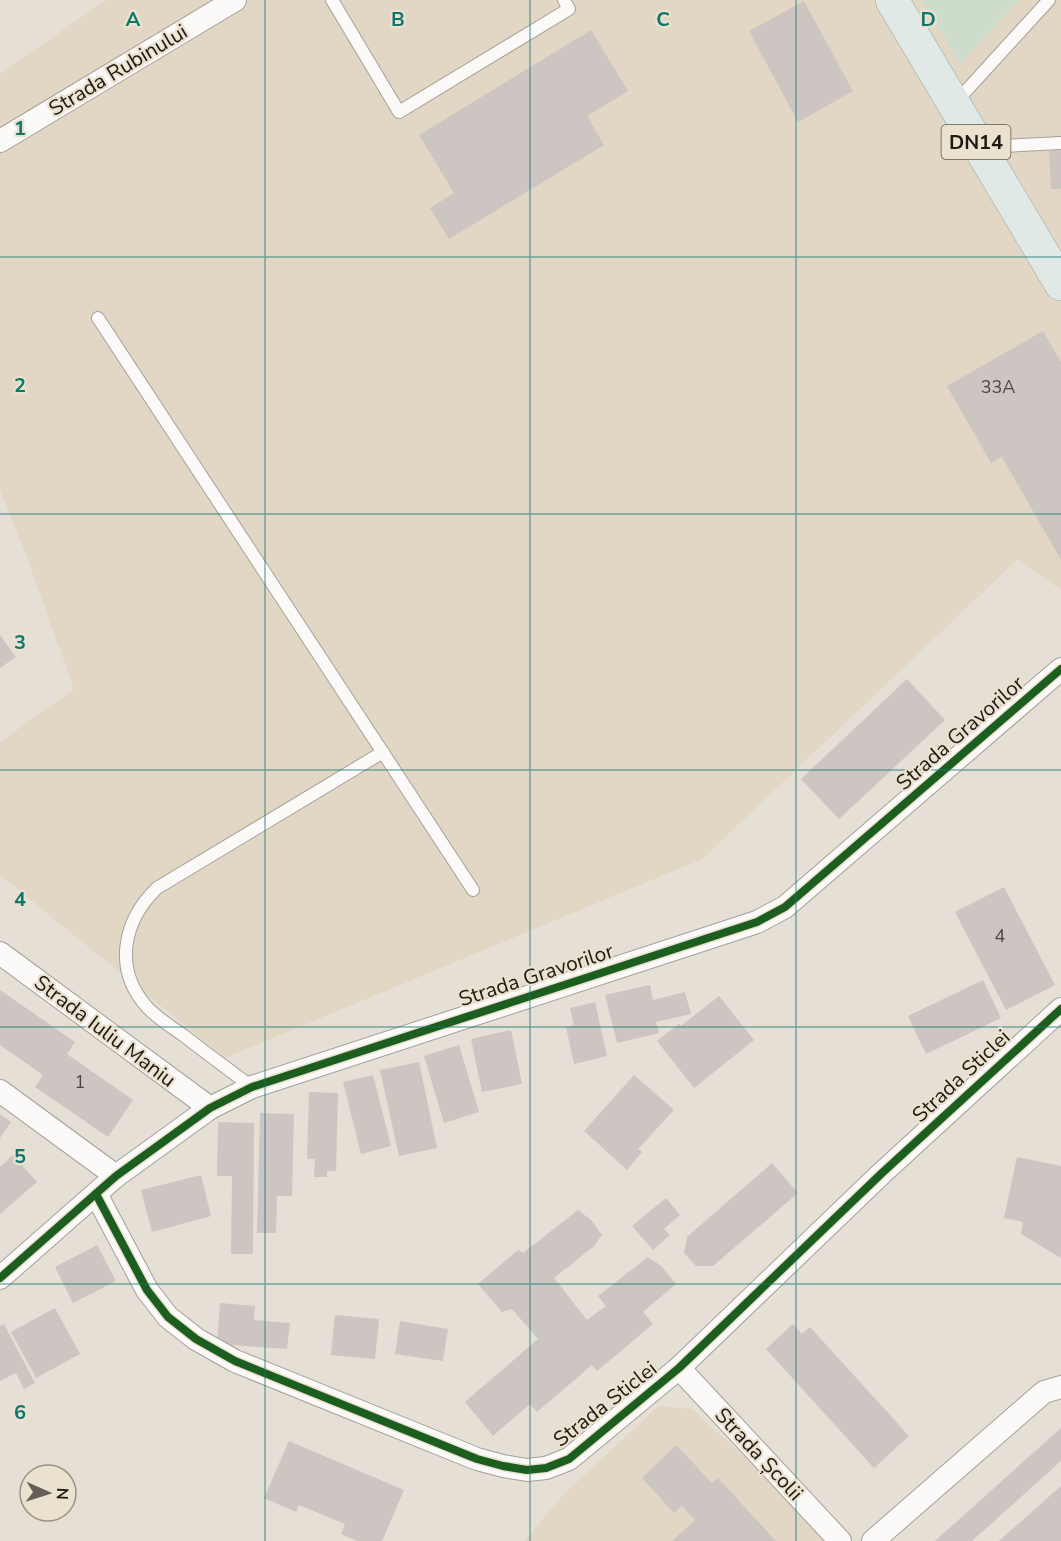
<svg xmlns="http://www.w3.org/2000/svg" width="1061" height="1541" font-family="'Nunito Sans',sans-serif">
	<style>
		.built { fill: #e2d7c5 }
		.green { fill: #cedccb }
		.building { fill: #ccc5c2 }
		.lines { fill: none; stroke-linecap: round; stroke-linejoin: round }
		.service-casing { stroke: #a5a098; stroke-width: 14 }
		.minor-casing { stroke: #a5a098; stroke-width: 24 }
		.primary-casing { stroke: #98a69e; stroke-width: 34 }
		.service { stroke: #fbfaf9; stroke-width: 12 }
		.minor { stroke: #fbfaf9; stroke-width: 22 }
		.primary { stroke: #e0e9e6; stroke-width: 33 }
		.cycleway-casing { stroke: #ebe1cf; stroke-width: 11 }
		.cycleway { stroke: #1b5e20; stroke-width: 8 }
		.grid { fill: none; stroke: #0f766e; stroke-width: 1.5; stroke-opacity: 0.55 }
		.labels { text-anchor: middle; stroke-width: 4.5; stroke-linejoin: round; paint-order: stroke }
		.number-label { font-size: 18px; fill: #4a4540 }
		.shield { fill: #ebe1cf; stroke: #5c564c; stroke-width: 1.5 }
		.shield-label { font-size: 20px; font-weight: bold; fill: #1e1a14 }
		.street-label { font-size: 21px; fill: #1e1a14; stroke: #ebe1cf }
		.grid-label { font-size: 20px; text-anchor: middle; font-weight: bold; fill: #0f766e; stroke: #ebe1cf; stroke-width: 4.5; stroke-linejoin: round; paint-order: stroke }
	</style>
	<rect width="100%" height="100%" fill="#e5dfd5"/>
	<g class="built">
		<polygon points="106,0 1061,0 1061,590 1018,559 702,859 225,1058 0,875 0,742 74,689 26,555 0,490 0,74"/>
		<polygon points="659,1406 692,1409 837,1541 524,1541 566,1492"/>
	</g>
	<polygon class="green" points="922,0 1019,0 960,64"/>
	<g class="building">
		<polygon points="804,1 853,91 798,122 749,31"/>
		<polygon points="591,30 628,91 587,116 604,145 449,239 430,208 454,193 419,135"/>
		<polygon points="1061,150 1061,189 1051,189 1049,151"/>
		<polygon points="1043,331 1061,362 1061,560 1002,457 991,463 947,386"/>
		<polygon points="0,635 16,657 0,668"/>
		<polygon points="907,679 945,720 839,819 801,779"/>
		<polygon points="1004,887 1055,985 1006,1010 955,912"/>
		<polygon points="983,980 1001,1018 926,1054 908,1016"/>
		<polygon points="650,985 653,1000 685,992 691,1014 656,1022 659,1033 617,1043 605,995"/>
		<polygon points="0,990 75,1042 67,1054 133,1100 108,1137 35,1087 43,1075 0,1045"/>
		<polygon points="719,996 754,1040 694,1088 657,1041 679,1024 681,1026"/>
		<polygon points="595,1002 607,1056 574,1064 566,1027 574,1025 570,1008"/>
		<polygon points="511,1030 522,1084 482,1092 471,1039"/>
		<polygon points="459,1045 479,1112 444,1123 424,1056"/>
		<polygon points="419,1062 437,1148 399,1156 380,1070"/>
		<polygon points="373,1075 391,1146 361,1154 343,1082"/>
		<polygon points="634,1075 674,1110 638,1149 642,1152 627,1170 584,1131"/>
		<polygon points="309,1092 338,1093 336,1171 327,1171 327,1177 314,1177 315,1159 307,1159"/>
		<polygon points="260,1113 294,1114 292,1196 277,1196 276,1233 257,1233"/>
		<polygon points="0,1114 11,1122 0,1138"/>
		<polygon points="218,1122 254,1123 253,1254 231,1254 232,1176 217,1176"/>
		<polygon points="13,1155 37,1182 0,1214 0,1167"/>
		<polygon points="1017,1157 1061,1166 1061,1258 1021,1234 1023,1222 1004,1218"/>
		<polygon points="772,1163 798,1193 713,1266 696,1266 684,1253 687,1237"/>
		<polygon points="201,1175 211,1216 152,1232 141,1190"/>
		<polygon points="666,1198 680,1215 664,1229 670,1235 653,1250 632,1226"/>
		<polygon points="578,1210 591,1220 602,1235 594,1246 554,1278 587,1320 606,1306 598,1296 648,1257 661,1266 676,1284 643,1312 653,1324 597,1371 592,1365 537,1412 530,1404 493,1436 465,1402 538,1339 512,1309 502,1312 478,1284 518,1250 523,1253"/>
		<polygon points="97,1245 116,1281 73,1303 55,1267"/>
		<polygon points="220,1303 255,1306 254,1320 290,1323 287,1349 217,1344"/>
		<polygon points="55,1308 80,1354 36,1378 11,1332"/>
		<polygon points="335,1315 379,1319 375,1359 331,1355"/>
		<polygon points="400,1321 448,1329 443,1361 395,1354"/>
		<polygon points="4,1324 35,1383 24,1389 16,1373 0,1381 0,1326"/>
		<polygon points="793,1324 802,1334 810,1327 909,1436 874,1468 766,1349"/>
		<polygon points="1061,1428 1061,1461 972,1541 935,1541"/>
		<polygon points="289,1441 404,1490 382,1541 357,1541 341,1534 345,1524 299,1505 296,1512 264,1498"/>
		<polygon points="676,1445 712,1483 718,1478 776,1541 672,1541 695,1520 682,1506 674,1513 642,1478"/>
		<polygon points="1061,1486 1061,1541 999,1541"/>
	</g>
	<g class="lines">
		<g class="service-casing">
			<g id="service">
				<polyline points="332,0 399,112 569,9 564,0"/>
				<polyline points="955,103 1049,0"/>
				<polyline points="984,147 1061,143"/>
				<polyline points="98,318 473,890"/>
				<path d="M252,1087C229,1070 206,1053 183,1035C170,1026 157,1018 147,1007C113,969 123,921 157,888L383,752"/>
			</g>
		</g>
		<g class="minor-casing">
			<g id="minor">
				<polyline points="0,141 235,0"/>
				<polyline points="0,953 210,1108"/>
				<polyline points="0,1091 116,1176"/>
				<polyline points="96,1194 147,1290 168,1317 196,1339 235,1361 477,1459 503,1466 527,1470 546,1468 569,1459 679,1368 882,1173 1061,1009"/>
				<polyline points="0,1278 116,1176 210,1108 252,1087 757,922 785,907 1061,669"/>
				<polyline points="679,1368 840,1541"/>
				<polyline points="873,1541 1044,1392 1061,1387"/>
			</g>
		</g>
		<g class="primary-casing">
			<polyline id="primary" points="892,0 1061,284"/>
		</g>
		<use href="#service" class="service"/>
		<use href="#minor" class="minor"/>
		<use href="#primary" class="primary"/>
		<g class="cycleway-casing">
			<g id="cycleway">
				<polyline points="96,1194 147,1290 168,1317 196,1339 235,1361 477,1459 503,1466 527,1470 546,1468 569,1459 679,1368 882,1173 1061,1009"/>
				<polyline points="0,1278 116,1176 210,1108 252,1087 757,922 785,907 1061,669"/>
			</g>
		</g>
		<use href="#cycleway" class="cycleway"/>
	</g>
	<path class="grid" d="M265,0V1541M530,0V1541M796,0V1541M0,257H1061M0,514H1061M0,770H1061M0,1027H1061M0,1284H1061"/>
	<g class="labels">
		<g class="number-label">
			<text x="998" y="393">33A</text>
			<text x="1000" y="942">4</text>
			<text x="80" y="1088">1</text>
		</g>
		<rect class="shield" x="941.5" y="125" width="69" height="34" rx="4.5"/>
		<g class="shield-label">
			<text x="976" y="149">DN14</text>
		</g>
		<g class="street-label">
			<text transform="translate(118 70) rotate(-31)" y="7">Strada Rubinului</text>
			<text transform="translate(960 733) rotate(-41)" y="7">Strada Gravorilor</text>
			<text transform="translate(536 975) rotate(-18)" y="7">Strada Gravorilor</text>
			<text transform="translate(105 1031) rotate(37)" y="7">Strada Iuliu Maniu</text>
			<text transform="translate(961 1076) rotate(-43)" y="7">Strada Sticlei</text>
			<text transform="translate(605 1404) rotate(-38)" y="7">Strada Sticlei</text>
			<text transform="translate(759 1454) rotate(47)" y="7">Strada Școlii</text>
		</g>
	</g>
	<g class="grid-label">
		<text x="133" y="26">A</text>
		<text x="398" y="26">B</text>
		<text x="663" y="26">C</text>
		<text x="928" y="26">D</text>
		<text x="20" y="135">1</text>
		<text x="20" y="392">2</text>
		<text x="20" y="649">3</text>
		<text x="20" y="906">4</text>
		<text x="20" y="1163">5</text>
		<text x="20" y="1419">6</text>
	</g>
	<g transform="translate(48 1493) rotate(93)"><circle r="28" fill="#ebe1cf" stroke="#999184" stroke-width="1.5"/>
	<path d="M0-4.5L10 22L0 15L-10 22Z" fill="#645f58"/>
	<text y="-9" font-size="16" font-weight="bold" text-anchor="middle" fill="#1e1a14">N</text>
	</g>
</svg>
